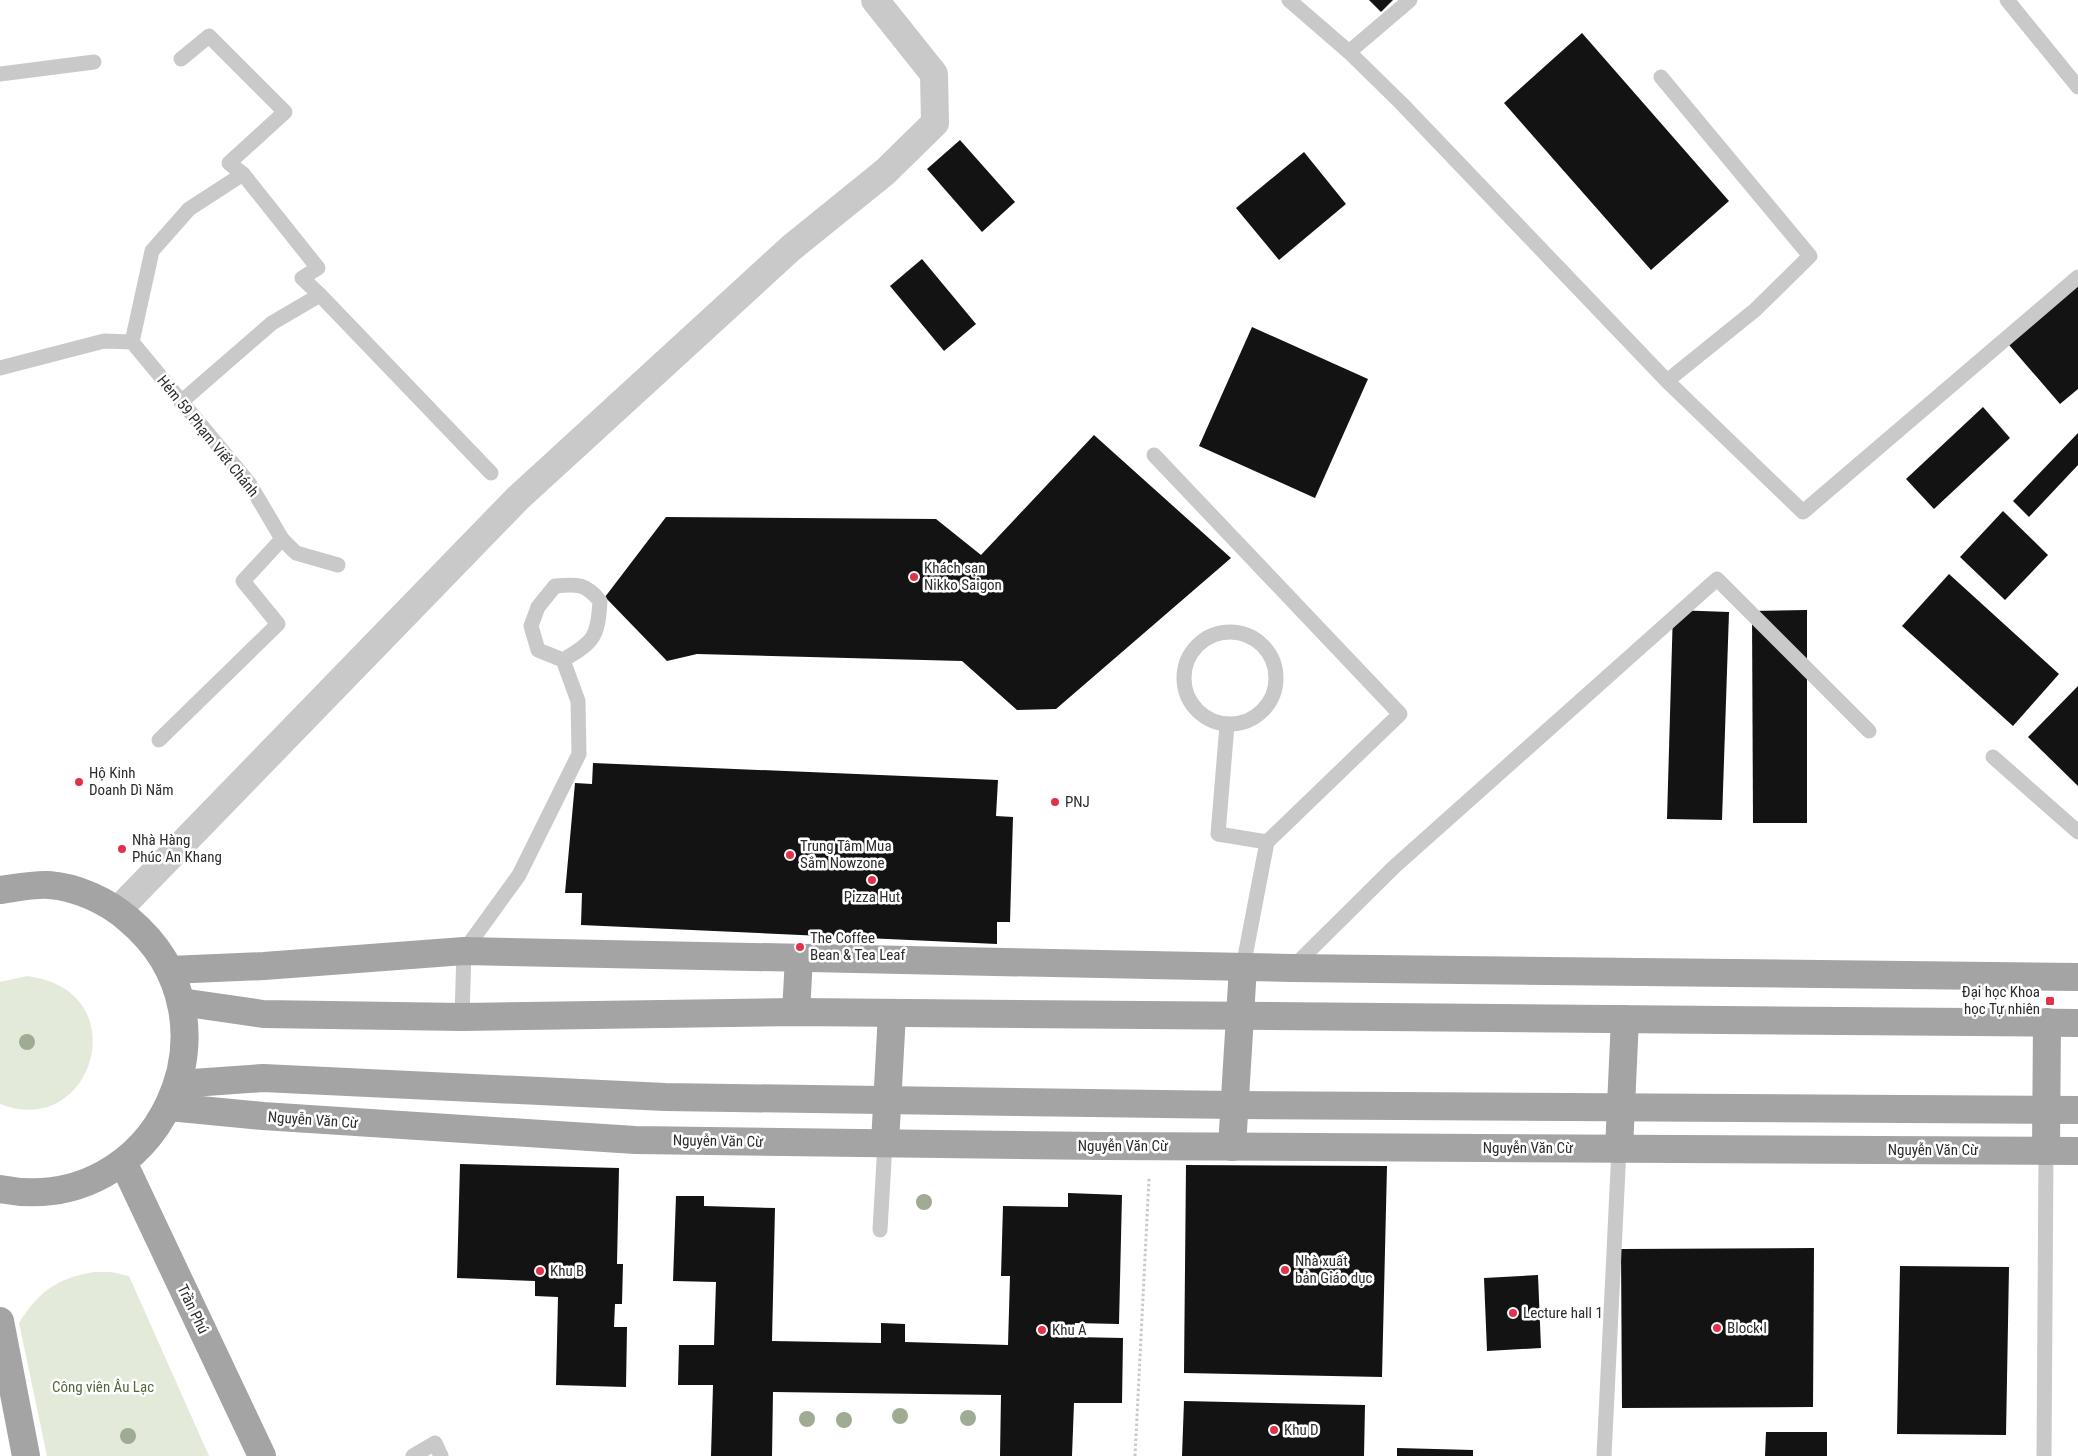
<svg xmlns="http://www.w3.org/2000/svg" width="2078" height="1456" font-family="'Roboto Condensed',sans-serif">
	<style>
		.green { fill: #e4eada }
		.building { fill: #131313 }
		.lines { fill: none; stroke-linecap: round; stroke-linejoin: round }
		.path { stroke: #c9c9c9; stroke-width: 3; stroke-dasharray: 2.5 2.5; stroke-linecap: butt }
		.service { stroke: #c9c9c9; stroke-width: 15 }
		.minor { stroke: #c9c9c9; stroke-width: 28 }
		.primary { stroke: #a4a4a4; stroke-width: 28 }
		.tree { fill: #a0ab93 }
		.poi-dot { fill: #e1314b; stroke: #fff; stroke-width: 2 }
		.labels { text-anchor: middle; stroke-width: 5; stroke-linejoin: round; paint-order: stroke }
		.street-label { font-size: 15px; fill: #2c2c2c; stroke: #fff }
		.poi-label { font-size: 15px; fill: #2c2c2c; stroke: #fff; text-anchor: start }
		.park-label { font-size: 15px; fill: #53673b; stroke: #fff }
	</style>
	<rect width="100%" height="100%" fill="#fff"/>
	<g class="green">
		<path d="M27,976C139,990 93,1141 0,1104V982Z"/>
		<path d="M94,1272H111L129,1276L209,1456H47L19,1323C38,1292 57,1278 94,1272Z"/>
	</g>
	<g class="building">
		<polygon points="1369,0 1393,0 1381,12"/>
		<polygon points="1582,33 1729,201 1651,270 1504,103"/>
		<polygon points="960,140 1015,202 982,232 927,169"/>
		<polygon points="1304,152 1346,204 1279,260 1236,208"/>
		<polygon points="922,259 976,324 944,351 890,286"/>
		<polygon points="2078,272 2078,389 2060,404 2003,338"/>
		<polygon points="1252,327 1368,379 1315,498 1199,446"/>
		<polygon points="1983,407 2010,438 1934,509 1906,479"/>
		<polygon points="2078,433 2078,465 2029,517 2013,501"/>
		<polygon points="1094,435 1231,558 1056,709 1017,710 962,661 697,654 667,661 605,597 666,517 936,519 981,555"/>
		<polygon points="2003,511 2048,555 2005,600 1960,557"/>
		<polygon points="1949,574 2059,674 2013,726 1902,626"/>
		<polygon points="1673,610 1729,612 1722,820 1667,819"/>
		<polygon points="1807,610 1807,823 1753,823 1752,611"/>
		<polygon points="2078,686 2078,786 2028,737"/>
		<polygon points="593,763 998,780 996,816 1013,817 1010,922 997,922 997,944 581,925 582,893 565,893 575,783 592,784"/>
		<polygon points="460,1164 619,1168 617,1264 623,1264 622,1304 615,1304 614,1327 627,1327 626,1387 556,1385 558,1297 535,1296 535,1281 457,1278"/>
		<polygon points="1186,1165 1387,1166 1382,1377 1184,1373"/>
		<polygon points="1068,1193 1122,1195 1119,1324 1075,1323 1074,1337 1123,1338 1122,1403 1074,1403 1072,1456 1000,1456 1001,1395 773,1392 772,1456 711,1456 713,1385 678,1385 679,1345 714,1345 716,1282 673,1281 676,1196 704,1196 704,1206 775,1208 772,1341 881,1343 881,1323 905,1324 905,1342 1008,1345 1010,1276 1001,1276 1003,1206 1068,1207"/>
		<polygon points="1814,1248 1813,1407 1622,1408 1621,1249"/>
		<polygon points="1900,1266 2009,1267 2006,1435 1897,1434"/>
		<polygon points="1538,1275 1541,1348 1487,1351 1484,1278"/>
		<polygon points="1184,1401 1365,1405 1364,1456 1182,1456"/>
		<polygon points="1766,1432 1827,1432 1827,1456 1765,1456"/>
		<polygon points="1397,1448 1473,1450 1473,1456 1397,1456"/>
	</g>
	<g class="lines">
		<polyline class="path" points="1135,1456 1149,1178"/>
		<g class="service">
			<polyline points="1289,0 1349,52 1402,104 1667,381 1803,512 2078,277"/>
			<polyline points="2007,0 2078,87"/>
			<polyline points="1349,52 1410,0"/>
			<polyline points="181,59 209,36 285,112 229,163 243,174 318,268 302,278 320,295"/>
			<polyline points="0,74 94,62"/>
			<polyline points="1661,77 1810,256 1755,310 1667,381"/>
			<polyline points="132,342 152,251 189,209 243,174"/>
			<polyline points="0,368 104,341 132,342 249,483 282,539 243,581 278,624 159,740"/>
			<polyline points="181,402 272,323 320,295 491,473"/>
			<polyline points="1154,455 1400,714 1267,842"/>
			<polyline points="282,539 296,553 338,565"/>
			<circle cx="1230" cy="678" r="46"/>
			<polyline points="1227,725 1218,834 1267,842 1243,967"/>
			<polyline points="1993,757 2078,832"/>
			<polyline points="1292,968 1394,867 1717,579 1869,731"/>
			<path d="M462,1017L464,951L519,875L579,754L578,701L563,660L538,650L531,626L538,607L555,586C577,584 585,583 600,601C598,637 594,642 563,660"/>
			<polyline points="880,1230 885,1143"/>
			<polyline points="413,1456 435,1443 441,1456"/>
			<polyline points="1604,1456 1619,1149"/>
			<polyline points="2044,1456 2046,1151"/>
		</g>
		<polyline class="minor" points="118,910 518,498 791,248 885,172 935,123 934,74 875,0"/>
		<g class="primary">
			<path d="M0,890C15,888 34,884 49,885C77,887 107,901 128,919C251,1021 157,1220 0,1189"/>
			<polyline points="170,970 264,966 464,951 1292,968 2078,977"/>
			<polyline points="181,1002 263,1014 462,1017 796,1012 2078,1023"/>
			<polyline points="796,1012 799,958"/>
			<polyline points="178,1084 263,1078 665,1097 1235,1105 2078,1110"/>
			<polyline points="169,1107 263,1116 635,1140 1103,1146 2078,1151"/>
			<polyline points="885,1143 892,1013"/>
			<polyline points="1232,1147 1243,967"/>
			<polyline points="1619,1149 1625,1019"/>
			<polyline points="2046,1151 2047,1022"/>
			<polyline points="123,1162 262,1456"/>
			<polyline points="0,1321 26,1456"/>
		</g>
	</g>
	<g class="tree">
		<circle cx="27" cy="1042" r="8"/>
		<circle cx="924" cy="1202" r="8"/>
		<circle cx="900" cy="1416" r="8"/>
		<circle cx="968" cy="1418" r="8"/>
		<circle cx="807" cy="1419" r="8"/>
		<circle cx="844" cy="1420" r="8"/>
		<circle cx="128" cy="1436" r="8"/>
	</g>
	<g class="poi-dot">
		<circle cx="914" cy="577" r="5"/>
		<circle cx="79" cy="782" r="5"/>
		<circle cx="1055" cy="802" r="5"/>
		<circle cx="122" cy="849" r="5"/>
		<circle cx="790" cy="855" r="5"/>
		<circle cx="872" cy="880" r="5"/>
		<circle cx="800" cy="947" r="5"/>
		<rect x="2045" y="996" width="10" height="10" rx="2.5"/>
		<circle cx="1285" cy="1270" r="5"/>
		<circle cx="540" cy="1271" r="5"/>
		<circle cx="1513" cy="1313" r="5"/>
		<circle cx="1717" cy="1328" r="5"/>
		<circle cx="1042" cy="1330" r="5"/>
		<circle cx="1274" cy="1430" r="5"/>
	</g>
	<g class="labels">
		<g class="street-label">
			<text transform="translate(208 436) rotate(51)" y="5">Hẻm 59 Phạm Viết Chánh</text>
			<text transform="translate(313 1120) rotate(4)" y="5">Nguyễn Văn Cừ</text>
			<text transform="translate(718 1141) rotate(1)" y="5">Nguyễn Văn Cừ</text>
			<text x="1123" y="1151">Nguyễn Văn Cừ</text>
			<text x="1528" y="1153">Nguyễn Văn Cừ</text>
			<text x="1933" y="1155">Nguyễn Văn Cừ</text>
			<text transform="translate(193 1309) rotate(64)" y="5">Trần Phú</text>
		</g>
		<g class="poi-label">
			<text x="924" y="573">Khách sạn<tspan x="924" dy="17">Nikko Saigon</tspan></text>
			<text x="89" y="778">Hộ Kinh<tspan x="89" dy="17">Doanh Dì Năm</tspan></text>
			<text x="1065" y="807">PNJ</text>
			<text x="132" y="845">Nhà Hàng<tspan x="132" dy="17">Phúc An Khang</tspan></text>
			<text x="800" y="851">Trung Tâm Mua<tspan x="800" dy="17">Sắm Nowzone</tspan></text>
			<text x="872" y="902" text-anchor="middle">Pizza Hut</text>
			<text x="810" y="943">The Coffee<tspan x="810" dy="17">Bean &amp; Tea Leaf</tspan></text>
			<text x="2040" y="997" text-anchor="end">Đại học Khoa<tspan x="2040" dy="17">học Tự nhiên</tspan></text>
			<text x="1295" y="1266">Nhà xuất<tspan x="1295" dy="17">bản Giáo dục</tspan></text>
			<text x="550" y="1276">Khu B</text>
			<text x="1523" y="1318">Lecture hall 1</text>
			<text x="1727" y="1333">Block I</text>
			<text x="1052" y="1335">Khu A</text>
			<text x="1284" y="1435">Khu D</text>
		</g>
		<g class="park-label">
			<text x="103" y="1392">Công viên Âu Lạc</text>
		</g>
	</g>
</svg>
